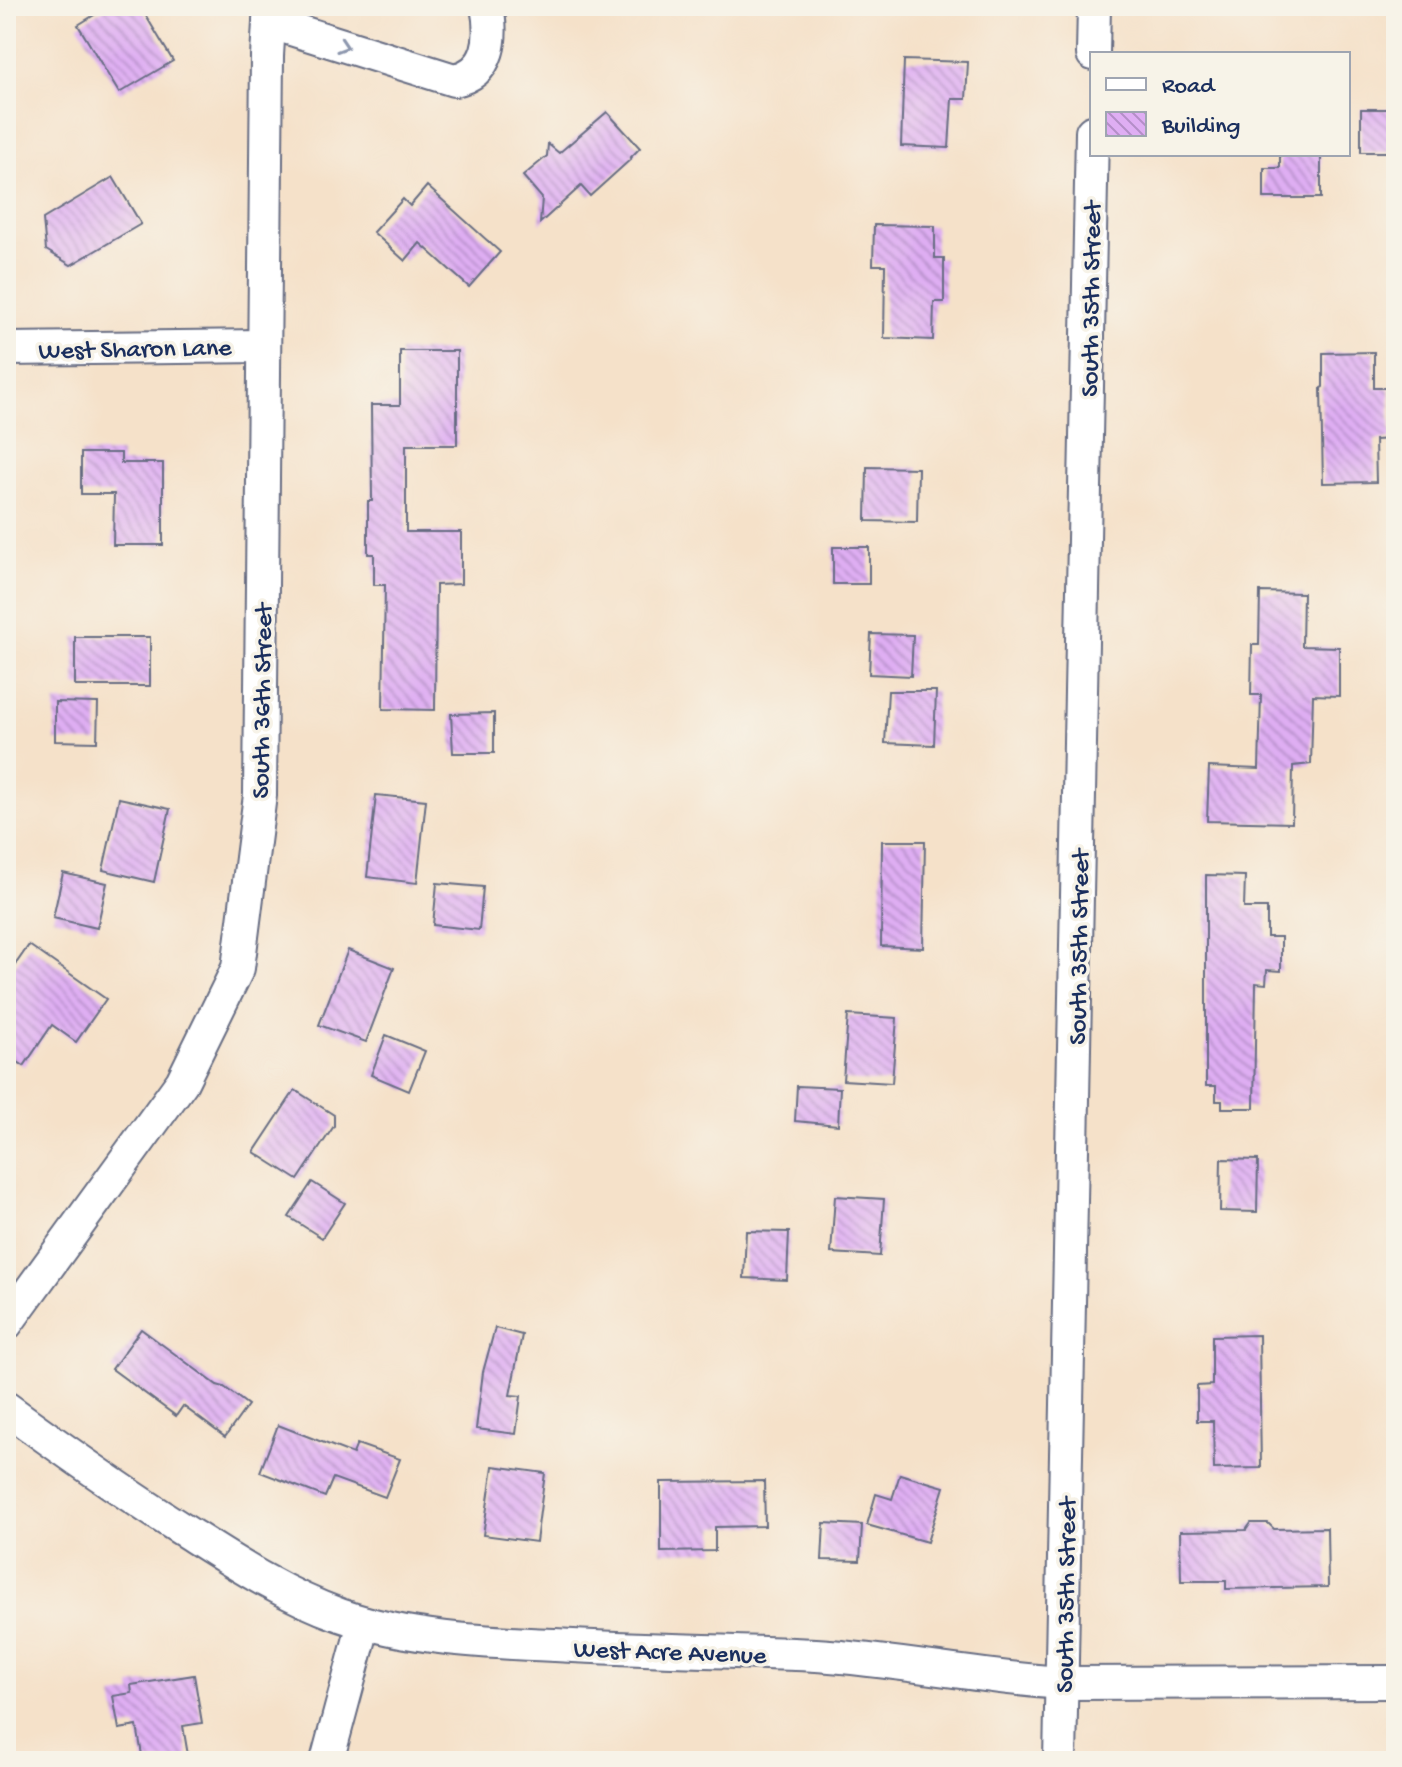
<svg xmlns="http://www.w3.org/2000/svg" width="1402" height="1767" font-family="'Gochi Hand',sans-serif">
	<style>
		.building { fill: url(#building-back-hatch) }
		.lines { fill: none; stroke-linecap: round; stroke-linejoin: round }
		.street-casing { stroke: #676d83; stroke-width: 36 }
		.street { stroke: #fff; stroke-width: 32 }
		.oneway { stroke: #8d97ae }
		.labels { text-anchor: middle; stroke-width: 7; stroke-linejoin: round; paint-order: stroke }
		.street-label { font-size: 26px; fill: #1b2f5e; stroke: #f7f3e8 }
	</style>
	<defs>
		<pattern id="building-back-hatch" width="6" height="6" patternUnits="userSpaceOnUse" patternTransform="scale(2)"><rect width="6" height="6" fill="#dfaef3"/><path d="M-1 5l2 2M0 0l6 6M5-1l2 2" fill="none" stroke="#b48ec8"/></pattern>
	</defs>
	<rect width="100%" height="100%" fill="#f7f3e8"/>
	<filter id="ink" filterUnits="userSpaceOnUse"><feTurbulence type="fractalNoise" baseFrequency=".0125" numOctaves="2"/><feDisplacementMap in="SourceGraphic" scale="16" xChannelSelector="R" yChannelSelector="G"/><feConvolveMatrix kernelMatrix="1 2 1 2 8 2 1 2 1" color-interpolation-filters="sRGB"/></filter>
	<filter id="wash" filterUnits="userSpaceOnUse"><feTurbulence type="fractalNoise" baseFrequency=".006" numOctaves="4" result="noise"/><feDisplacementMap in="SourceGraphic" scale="32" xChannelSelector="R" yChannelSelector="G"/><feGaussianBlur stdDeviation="1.8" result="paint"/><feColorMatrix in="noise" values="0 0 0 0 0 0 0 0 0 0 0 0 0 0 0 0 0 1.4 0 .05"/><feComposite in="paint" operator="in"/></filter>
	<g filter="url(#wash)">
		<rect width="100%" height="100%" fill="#f5e1c9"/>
		<g id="blocks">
			<g class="building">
				<polygon points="109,6 140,6 173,61 119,93 78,25"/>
				<polygon points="904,60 968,62 966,99 952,99 949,148 901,146"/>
				<rect x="1361" y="109" width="35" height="43"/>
				<polygon points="607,112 640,148 630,158 631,159 590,196 581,186 540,223 542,198 523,176 547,156 548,144 559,153"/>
				<polygon points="1280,154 1321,154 1321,198 1264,198 1264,168 1280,168"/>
				<polygon points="113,177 141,224 71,265 46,250 43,219"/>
				<polygon points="427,186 500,252 469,287 420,243 405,261 373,232 403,199 410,206"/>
				<polygon points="874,225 935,226 935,258 944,258 944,302 934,302 933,340 884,338 885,265 873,265"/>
				<polygon points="400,351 457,351 457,445 406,445 406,532 461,532 461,584 436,585 435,710 383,709 385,585 374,585 374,554 368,554 368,501 372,501 371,405 400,405"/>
				<polygon points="1374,352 1374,388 1389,388 1391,439 1375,440 1376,482 1323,483 1321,388 1323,387 1323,353"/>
				<polygon points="81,453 121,453 121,463 163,463 163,545 113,545 114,494 81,494"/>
				<polygon points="867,467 918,468 917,522 866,521"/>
				<rect x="833" y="547" width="36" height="37"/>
				<polygon points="1260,592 1303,593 1302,646 1339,647 1339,696 1313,695 1311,764 1293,766 1292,823 1207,821 1209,767 1259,769 1261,695 1251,695 1252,645 1259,645"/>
				<polygon points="871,634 913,635 911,676 869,674"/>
				<rect x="75" y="637" width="75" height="49"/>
				<polygon points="888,691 936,691 934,745 885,743"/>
				<polygon points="55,702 98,703 97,742 55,741"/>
				<polygon points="494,713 494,753 453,753 451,714"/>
				<polygon points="376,795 426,800 417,883 367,877"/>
				<polygon points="119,798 170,809 154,882 103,870"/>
				<polygon points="882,841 925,841 923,948 881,946"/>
				<polygon points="63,873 107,883 97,928 53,918"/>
				<polygon points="1206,875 1245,876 1244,908 1267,908 1267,937 1281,937 1281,971 1267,970 1266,984 1256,983 1254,1108 1222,1108 1222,1101 1216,1101 1216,1086 1206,1086"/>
				<polygon points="437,883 483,887 479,930 433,925"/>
				<polygon points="29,945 106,999 76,1042 52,1025 24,1066 6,1054 6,978"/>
				<polygon points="348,950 394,968 366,1042 319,1025"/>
				<polygon points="848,1015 897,1018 892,1083 843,1080"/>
				<polygon points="386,1035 425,1051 409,1091 371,1075"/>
				<polygon points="797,1086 840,1088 838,1125 795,1121"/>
				<polygon points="295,1090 334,1115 334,1126 298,1180 254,1152"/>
				<polygon points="1221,1159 1258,1160 1257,1212 1220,1211"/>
				<polygon points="312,1182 345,1203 322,1238 289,1217"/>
				<polygon points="835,1196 884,1199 880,1256 831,1253"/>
				<polygon points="746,1231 789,1232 787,1280 744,1278"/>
				<polygon points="495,1328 522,1335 510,1395 521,1396 516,1434 476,1429 483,1372"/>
				<polygon points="141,1329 217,1385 224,1387 248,1405 225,1437 183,1406 176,1416 112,1369"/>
				<polygon points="1259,1335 1261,1468 1214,1469 1213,1421 1197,1421 1197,1386 1212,1385 1212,1336"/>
				<polygon points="278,1425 353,1454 357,1444 400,1459 385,1497 333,1478 325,1497 260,1472"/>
				<polygon points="493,1466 545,1473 536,1542 483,1535"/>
				<polygon points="900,1474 944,1487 927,1542 867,1525 876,1494 892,1499"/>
				<polygon points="764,1481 765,1526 715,1527 715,1551 661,1552 661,1482"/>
				<polygon points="824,1523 862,1525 860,1561 822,1560"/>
				<polygon points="1251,1523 1268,1523 1274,1529 1327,1528 1328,1587 1226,1589 1226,1581 1181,1581 1180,1531 1246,1530"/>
				<polygon points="194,1675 202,1723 183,1726 189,1761 143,1761 137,1726 119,1729 113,1696 132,1693 131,1685"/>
			</g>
		</g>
	</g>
	<g filter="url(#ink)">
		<use href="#blocks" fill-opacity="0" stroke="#676d83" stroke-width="2"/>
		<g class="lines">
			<g class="street-casing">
				<g id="street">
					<path d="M269,22L454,80C491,73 493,37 487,6"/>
					<polyline points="1093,54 1094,6"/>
					<polyline points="6,349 264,346"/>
					<polyline points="6,1324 182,1082 238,968 260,795 267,56 270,6"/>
					<path d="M6,1408C66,1452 127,1495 191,1535C238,1565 286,1596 340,1615C409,1639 483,1642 555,1645C642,1650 729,1651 816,1655C898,1660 980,1678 1063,1683L1396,1682"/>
					<polyline points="327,1761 364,1623"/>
					<polyline points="1060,1761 1092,132"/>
				</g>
			</g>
			<use href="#street" class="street"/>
		</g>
		<defs><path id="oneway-chevron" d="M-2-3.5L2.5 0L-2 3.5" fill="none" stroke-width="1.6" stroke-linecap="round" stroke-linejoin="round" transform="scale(2)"/></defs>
		<use class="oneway" href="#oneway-chevron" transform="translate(343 46) rotate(18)"/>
	</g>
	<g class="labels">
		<g class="street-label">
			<text transform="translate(1089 299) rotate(-89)" y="9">South 35th Street</text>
			<text transform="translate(135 347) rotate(-1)" y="9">West Sharon Lane</text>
			<text transform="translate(260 701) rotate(-89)" y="9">South 36th Street</text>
			<text transform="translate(1077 947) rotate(-89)" y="9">South 35th Street</text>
			<text transform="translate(1064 1595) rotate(-89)" y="9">South 35th Street</text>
			<text transform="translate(670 1650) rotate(2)" y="9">West Acre Avenue</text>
		</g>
	</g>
	<rect width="1402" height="1767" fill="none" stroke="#f7f3e8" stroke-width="32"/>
	<rect x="1090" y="52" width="260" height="104" fill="#f7f3e8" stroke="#9fa5b1" stroke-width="2"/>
	<rect x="1106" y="78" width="40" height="12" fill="#ffffff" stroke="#9fa5b1" stroke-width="2"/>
	<text x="1162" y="92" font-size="24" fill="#1b2f5e">Road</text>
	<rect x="1106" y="112" width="40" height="24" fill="url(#building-back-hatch)" stroke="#9fa5b1" stroke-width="2"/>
	<text x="1162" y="132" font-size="24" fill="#1b2f5e">Building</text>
</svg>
